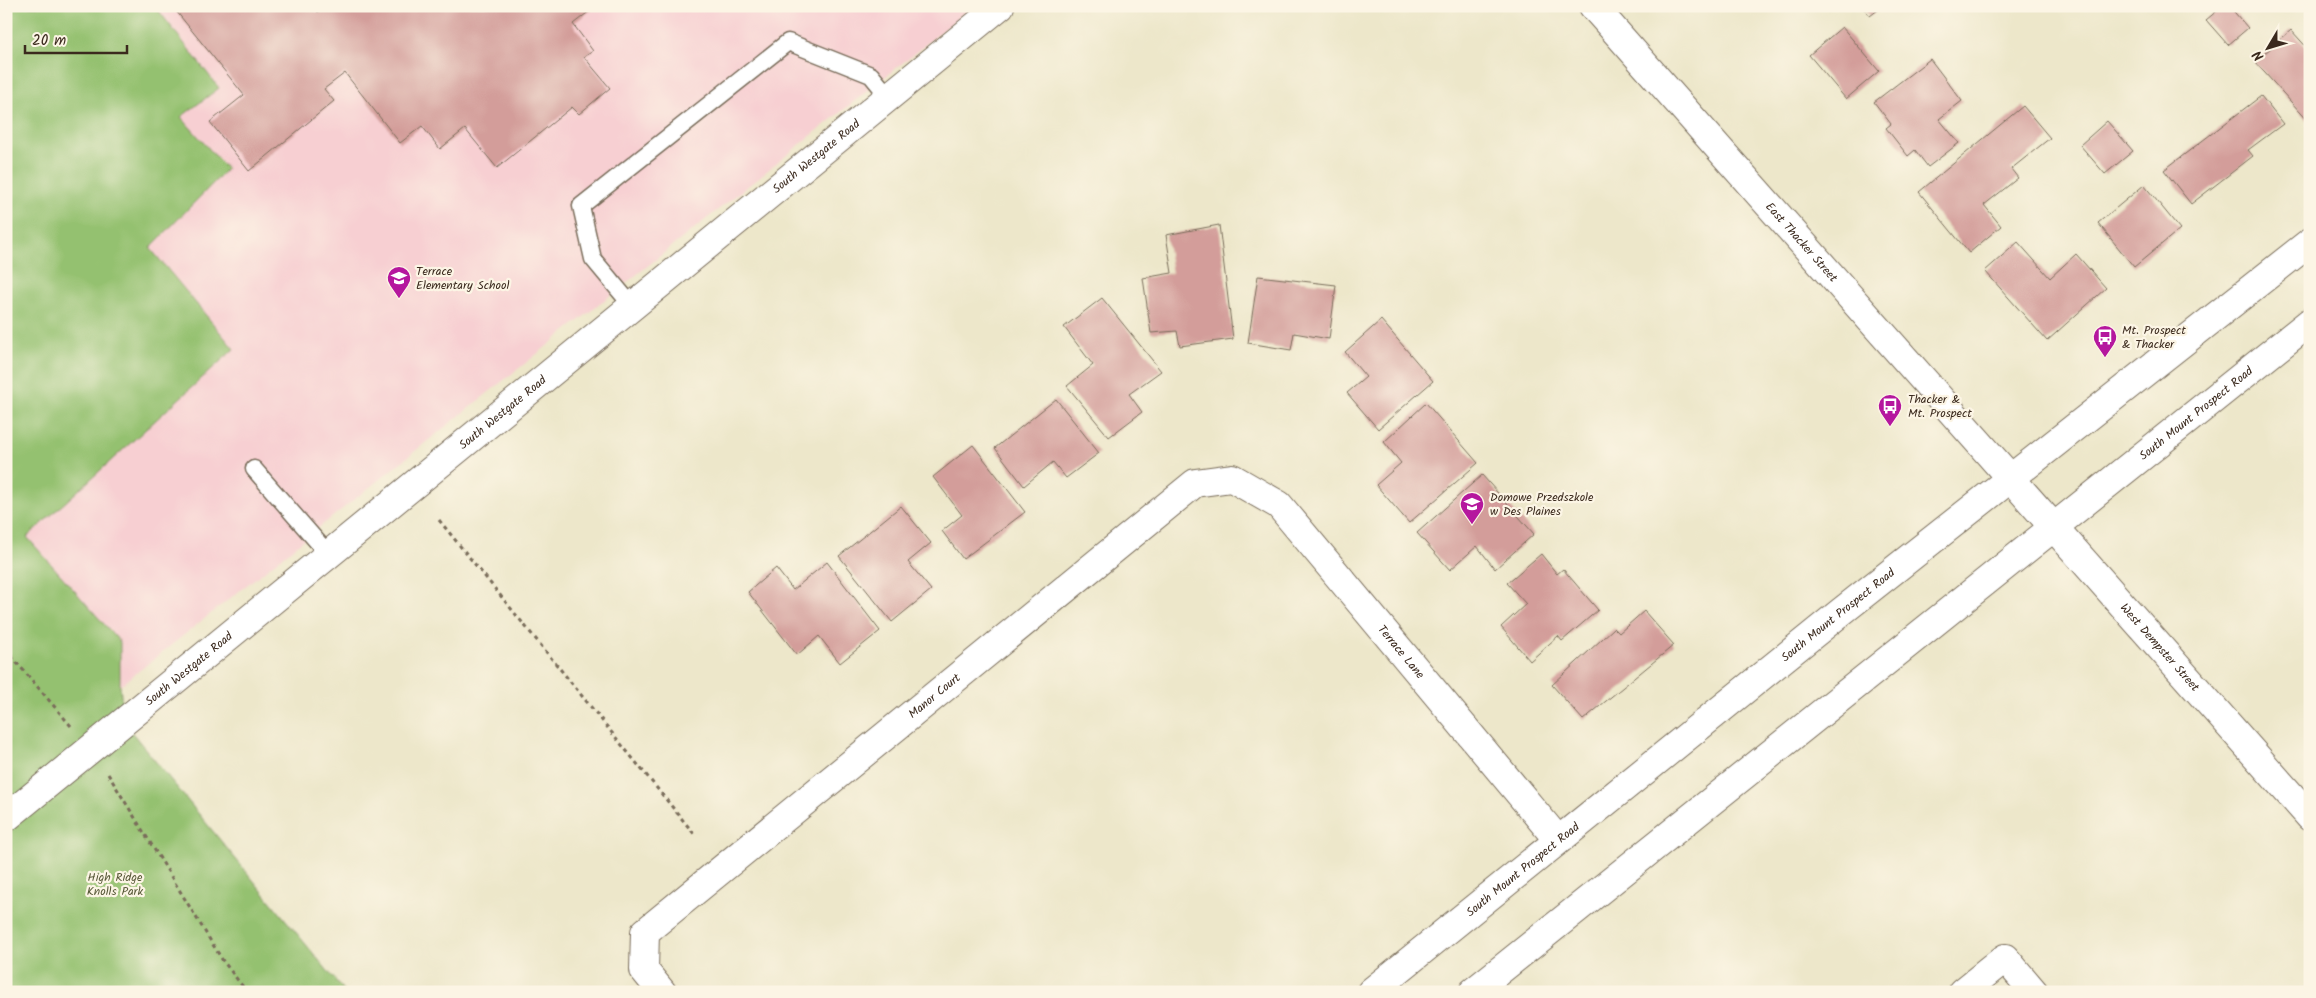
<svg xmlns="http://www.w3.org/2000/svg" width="2316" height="998" font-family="Kalam,sans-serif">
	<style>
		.built { fill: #f7cfd2 }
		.green { fill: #94c170; stroke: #687647 }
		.building { fill: #d39d9a }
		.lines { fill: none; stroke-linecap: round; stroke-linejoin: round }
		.service-casing { stroke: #796c5a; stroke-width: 19 }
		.minor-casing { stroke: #796c5a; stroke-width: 30 }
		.secondary-casing { stroke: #796c5a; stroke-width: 30 }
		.path { stroke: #796c5a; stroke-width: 3; stroke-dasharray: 4 4; stroke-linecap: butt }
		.service { stroke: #fff; stroke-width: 16 }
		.minor { stroke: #fff; stroke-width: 28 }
		.secondary { stroke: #fff; stroke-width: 28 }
		.labels { text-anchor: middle; stroke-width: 4.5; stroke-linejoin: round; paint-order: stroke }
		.street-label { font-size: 12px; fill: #3b2a1e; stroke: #fcf5e5 }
		.poi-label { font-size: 12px; fill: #3b2a1e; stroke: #fcf5e5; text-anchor: start }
		.park-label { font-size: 12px; fill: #565737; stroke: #fcf5e5 }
	</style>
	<rect width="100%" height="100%" fill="#fcf5e5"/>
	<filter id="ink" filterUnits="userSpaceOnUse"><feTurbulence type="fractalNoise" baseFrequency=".02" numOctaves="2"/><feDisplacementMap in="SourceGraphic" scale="10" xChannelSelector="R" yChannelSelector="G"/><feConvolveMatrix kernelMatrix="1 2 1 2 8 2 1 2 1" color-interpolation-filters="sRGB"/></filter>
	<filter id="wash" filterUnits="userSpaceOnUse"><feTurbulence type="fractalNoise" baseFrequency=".0096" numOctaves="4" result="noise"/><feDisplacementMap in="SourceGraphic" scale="20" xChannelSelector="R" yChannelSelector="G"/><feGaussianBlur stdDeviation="1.12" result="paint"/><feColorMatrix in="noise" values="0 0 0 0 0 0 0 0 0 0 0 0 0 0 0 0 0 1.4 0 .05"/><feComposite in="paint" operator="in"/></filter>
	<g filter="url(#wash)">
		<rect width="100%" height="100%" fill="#ede7ca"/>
		<polygon class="built" points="155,6 974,6 120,686 120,642 27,537 234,349 150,248 227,169 181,117 219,87"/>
		<polygon class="green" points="6,6 155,6 219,88 181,117 227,169 150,248 234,349 27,537 120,642 120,686 124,723 345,992 6,992"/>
		<g id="blocks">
			<g class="building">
				<polygon points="172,6 312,6 317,12 325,6 596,6 573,24 593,51 584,57 610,88 579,114 572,107 497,168 465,129 440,149 422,126 400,143 345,73 324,89 334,101 249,171 210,122 244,95"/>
				<polygon points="1862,6 1883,6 1870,16"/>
				<polygon points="2223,6 2229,6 2248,28 2228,45 2206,20"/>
				<polygon points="1842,27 1879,71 1846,99 1809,55"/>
				<polygon points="2291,30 2310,51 2310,123 2255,62"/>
				<polygon points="1930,59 1962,101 1939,119 1959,143 1928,167 1915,150 1908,156 1886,128 1891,124 1874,102"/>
				<polygon points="2261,96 2283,124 2248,150 2253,156 2191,204 2164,170"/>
				<polygon points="2023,106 2050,138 2011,169 2018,178 1984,205 2001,226 1969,253 1919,192"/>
				<polygon points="2107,121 2133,151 2105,174 2080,145"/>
				<polygon points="2144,185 2180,229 2134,267 2098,223"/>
				<polygon points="1219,225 1233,339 1180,346 1177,331 1151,333 1143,278 1172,273 1166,235"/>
				<polygon points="2018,242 2050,278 2076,254 2106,288 2047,341 1985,271"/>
				<polygon points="1258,276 1336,285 1329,339 1294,333 1291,350 1248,343"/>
				<polygon points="1102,298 1161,371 1129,394 1142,412 1109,437 1067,386 1093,365 1064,327"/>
				<polygon points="1381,320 1433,381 1378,429 1347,393 1366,377 1345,352"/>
				<polygon points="1056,399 1099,453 1066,478 1053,462 1024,486 995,448"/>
				<polygon points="1426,403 1478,463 1409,523 1376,485 1401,463 1384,442"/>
				<polygon points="973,445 1025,512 963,559 942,531 962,515 933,477"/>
				<polygon points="1482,475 1534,534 1495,569 1477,546 1450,570 1417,533"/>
				<polygon points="901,506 931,543 908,562 931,590 892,622 839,556"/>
				<polygon points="1541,554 1557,574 1563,569 1598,610 1562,641 1558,636 1530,661 1501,627 1526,604 1507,583"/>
				<polygon points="827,562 880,631 840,663 819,636 797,655 748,592 776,568 793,590"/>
				<polygon points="1644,611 1674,645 1583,720 1552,685 1614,628 1619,633"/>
			</g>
		</g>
	</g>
	<g filter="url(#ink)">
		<use href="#blocks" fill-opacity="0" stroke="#796c5a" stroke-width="1"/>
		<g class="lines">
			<g class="service-casing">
				<g id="service">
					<polyline points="633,307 593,259 581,206 788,42 871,75 889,97"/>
					<polyline points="254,469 329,555"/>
				</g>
			</g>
			<g class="minor-casing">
				<g id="minor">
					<path id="s1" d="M6,818L1000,6"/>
					<path id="s2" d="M662,992L644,970L645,932L1195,483L1232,478L1279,505L1558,840"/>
					<polyline points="1963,992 2005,958 2034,992"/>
				</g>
			</g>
			<g class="secondary-casing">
				<g id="secondary">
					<path id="s3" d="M1593,6L2310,817"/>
					<path id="s4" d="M1371,992L1841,612L2310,242"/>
					<path id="s5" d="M1473,992L2310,322"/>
				</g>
			</g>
			<g class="path">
				<polyline points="439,520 695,835"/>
				<polyline points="6,650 71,726"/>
				<polyline points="108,774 223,961 247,992"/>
			</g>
			<use href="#service" class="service"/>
			<use href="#minor" class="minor"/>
			<use href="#secondary" class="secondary"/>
		</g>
	</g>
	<defs>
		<g id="school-pin" transform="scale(1.25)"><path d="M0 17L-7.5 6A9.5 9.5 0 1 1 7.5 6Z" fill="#b5179e" stroke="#fcf5e5"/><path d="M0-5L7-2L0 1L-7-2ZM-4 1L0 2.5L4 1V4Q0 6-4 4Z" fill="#fff"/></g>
		<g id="bus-pin" transform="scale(1.25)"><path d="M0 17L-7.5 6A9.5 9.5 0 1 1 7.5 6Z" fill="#b5179e" stroke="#fcf5e5"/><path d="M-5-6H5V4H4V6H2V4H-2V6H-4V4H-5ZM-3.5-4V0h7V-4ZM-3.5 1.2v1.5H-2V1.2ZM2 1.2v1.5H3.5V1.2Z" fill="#fff"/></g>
	</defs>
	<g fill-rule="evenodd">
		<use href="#school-pin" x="399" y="278"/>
		<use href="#bus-pin" x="2105" y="337"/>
		<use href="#bus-pin" x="1890" y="406"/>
		<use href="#school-pin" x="1472" y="504"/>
	</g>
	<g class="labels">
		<g class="street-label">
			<text dy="4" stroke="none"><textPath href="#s1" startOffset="1046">South Westgate Road</textPath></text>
			<text dy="4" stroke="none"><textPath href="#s3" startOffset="315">East Thacker Street</textPath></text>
			<text dy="4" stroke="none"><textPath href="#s1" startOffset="641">South Westgate Road</textPath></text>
			<text dy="4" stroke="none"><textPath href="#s5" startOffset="926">South Mount Prospect Road</textPath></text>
			<text dy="4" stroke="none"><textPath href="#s4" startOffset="600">South Mount Prospect Road</textPath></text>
			<text dy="4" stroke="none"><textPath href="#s3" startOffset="856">West Dempster Street</textPath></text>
			<text dy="4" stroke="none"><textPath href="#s2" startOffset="1059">Terrace Lane</textPath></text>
			<text dy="4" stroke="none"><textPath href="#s1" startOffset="236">South Westgate Road</textPath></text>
			<text dy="4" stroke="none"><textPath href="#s2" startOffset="440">Manor Court</textPath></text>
			<text dy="4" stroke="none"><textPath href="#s4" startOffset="195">South Mount Prospect Road</textPath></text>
		</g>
		<g class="poi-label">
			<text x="416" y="275">Terrace<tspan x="416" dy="14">Elementary School</tspan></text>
			<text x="2122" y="334">Mt. Prospect<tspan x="2122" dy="14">&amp; Thacker</tspan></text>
			<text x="1908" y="403">Thacker &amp;<tspan x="1908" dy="14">Mt. Prospect</tspan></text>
			<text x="1490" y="501">Domowe Przedszkole<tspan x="1490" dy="14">w Des Plaines</tspan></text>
		</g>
		<g class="park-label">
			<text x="115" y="881">High Ridge<tspan x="115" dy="14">Knolls Park</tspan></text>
		</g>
	</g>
	<rect width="2316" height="998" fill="none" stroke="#fcf5e5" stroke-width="25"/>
	<g transform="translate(2268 48) rotate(232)" stroke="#fcf5e5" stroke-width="4" paint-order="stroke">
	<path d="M0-4L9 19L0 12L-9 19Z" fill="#3b2a1e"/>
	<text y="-8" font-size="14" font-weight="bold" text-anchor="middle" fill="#3b2a1e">N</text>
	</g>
	<path d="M25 45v8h102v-8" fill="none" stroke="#3b2a1e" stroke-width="2.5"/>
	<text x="32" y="45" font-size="15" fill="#3b2a1e" stroke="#fcf5e5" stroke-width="4" paint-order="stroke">20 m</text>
</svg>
